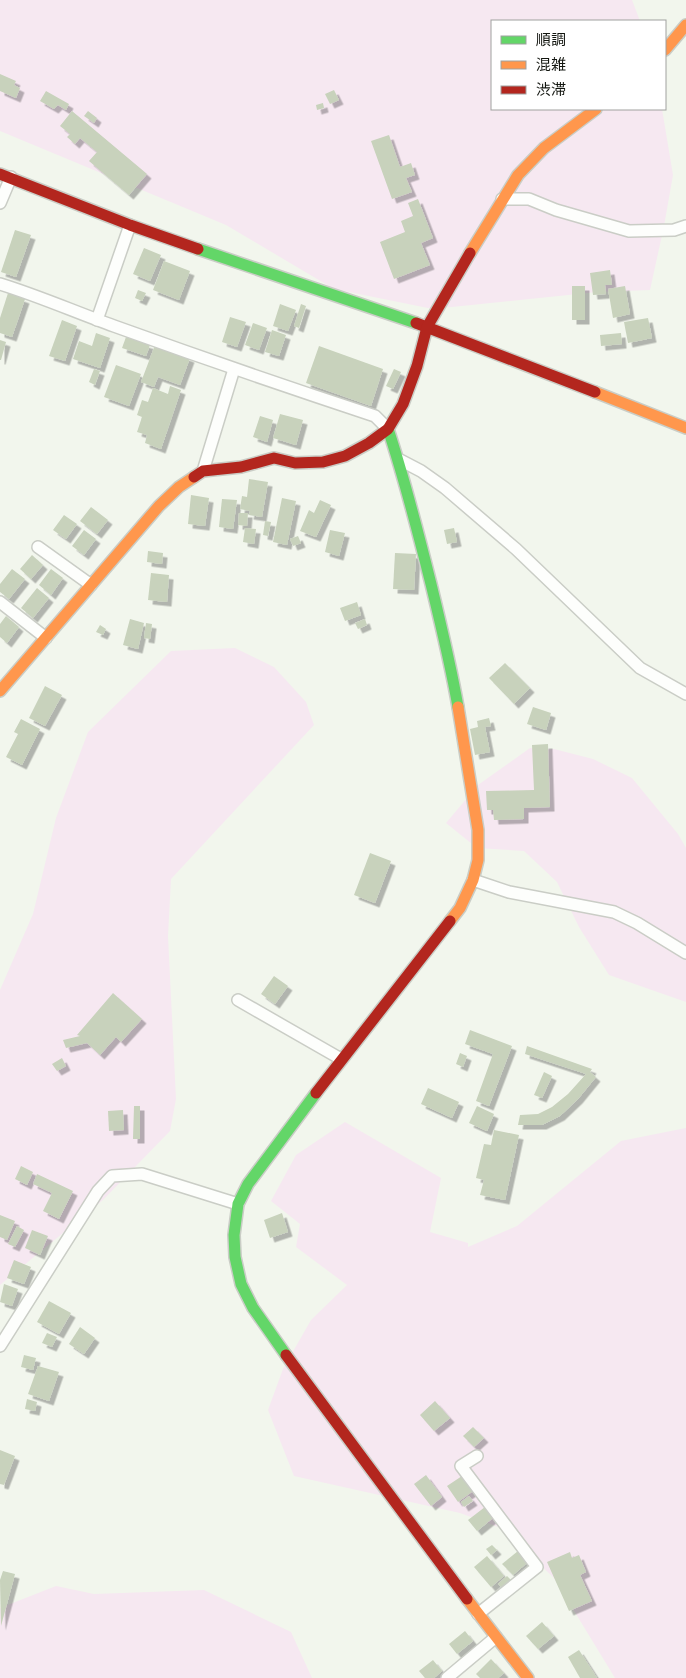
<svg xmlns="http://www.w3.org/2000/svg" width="686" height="1678" font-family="Karla,'Noto Sans JP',sans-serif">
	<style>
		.green { fill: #f6e8f1 }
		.building { fill: #c8d2bc; filter: url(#shadow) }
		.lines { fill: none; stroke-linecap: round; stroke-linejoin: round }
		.street-casing { stroke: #cacdc6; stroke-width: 14 }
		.fast-casing { stroke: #cacdc6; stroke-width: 14 }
		.slow-casing { stroke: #cacdc6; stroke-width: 14 }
		.jam-casing { stroke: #cacdc6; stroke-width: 14 }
		.street { stroke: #fdfefc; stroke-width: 11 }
		.fast { stroke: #63d668; stroke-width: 11 }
		.slow { stroke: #ff974d; stroke-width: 11 }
		.jam { stroke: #b3261e; stroke-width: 11 }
	</style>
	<defs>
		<filter id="shadow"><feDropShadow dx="4.5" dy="4.5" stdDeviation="0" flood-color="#0004"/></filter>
	</defs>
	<rect width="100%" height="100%" fill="#f2f6ed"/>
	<g class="green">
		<polygon points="0,0 632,0 640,21 492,21 492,109 662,109 673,175 664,226 650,290 597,292 452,307 428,308 334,289 226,225 0,131"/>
		<polygon points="235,648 274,667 306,702 314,725 171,879 168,936 176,1099 170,1131 103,1200 0,1285 0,990 33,914 56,818 88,732 171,651"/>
		<polygon points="530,748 554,749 593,759 632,778 678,834 686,848 686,1002 609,975 579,927 557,882 524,851 477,848 446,823 478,785"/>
		<polygon points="345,1122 441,1178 430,1232 468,1243 468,1247 517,1226 621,1141 686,1128 686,1678 615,1678 554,1578 501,1528 460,1513 294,1476 268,1410 283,1369 311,1320 347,1285 296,1247 300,1224 271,1201 296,1155"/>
		<polygon points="56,1586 94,1594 204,1590 291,1632 312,1678 0,1678 0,1608"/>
	</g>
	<g class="building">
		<polygon points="0,74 16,81 14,85 20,88 16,98 0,91"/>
		<polygon points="334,90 339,100 330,104 325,94"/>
		<polygon points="46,91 69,104 66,110 58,105 54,109 40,101"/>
		<polygon points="323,103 324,108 317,110 316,105"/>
		<polygon points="72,111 147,174 129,195 89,161 97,152 80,138 75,144 67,137 70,134 60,126"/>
		<polygon points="88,111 97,118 94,123 84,116"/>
		<polygon points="389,135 400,167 411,163 415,175 406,178 412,192 392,199 371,141"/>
		<polygon points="418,199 433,238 421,243 430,265 394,279 380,242 405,232 401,221 413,216 408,203"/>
		<polygon points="15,230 31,235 16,277 1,272"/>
		<polygon points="144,248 161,255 150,281 133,274"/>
		<polygon points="164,261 190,271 179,300 153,290"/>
		<polygon points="610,270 612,285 605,285 606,294 593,295 590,273"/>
		<rect x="572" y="286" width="13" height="34"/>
		<polygon points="625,286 630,314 613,318 608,289"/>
		<polygon points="138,290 146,293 142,301 135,298"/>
		<polygon points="8,293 25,299 12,337 0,333 0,318"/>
		<polygon points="280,304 296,310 288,331 273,326"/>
		<polygon points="301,304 306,306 299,328 294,326"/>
		<polygon points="230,317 246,322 237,347 222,342"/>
		<polygon points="648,318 652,338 628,343 624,322"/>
		<polygon points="62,320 77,326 65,361 49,356"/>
		<polygon points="253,323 267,328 259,350 245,345"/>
		<polygon points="272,330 286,335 279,356 265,352"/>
		<polygon points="96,333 110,338 100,368 73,359 79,341 92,346"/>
		<polygon points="621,333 622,344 601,346 600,335"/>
		<polygon points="126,337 150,345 146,356 122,348"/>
		<polygon points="0,340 6,342 1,360 0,360"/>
		<polygon points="155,345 190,358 180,385 158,377 154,387 141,382"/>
		<polygon points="319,346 383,369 371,406 306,383"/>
		<polygon points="116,365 141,374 129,406 104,397"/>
		<polygon points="94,369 100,371 95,385 89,382"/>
		<polygon points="394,369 401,372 393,389 386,386"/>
		<polygon points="170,386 181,390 161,449 145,443 147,435 137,432 142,417 137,415 142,400 148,402 153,388 168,394"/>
		<polygon points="280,414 303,420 296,445 273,438"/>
		<polygon points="260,416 273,420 267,442 253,437"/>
		<polygon points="249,479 268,482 262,517 249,515 250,511 240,509 242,496 247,497"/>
		<polygon points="191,495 209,498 205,526 188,524"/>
		<polygon points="282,498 296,501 287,545 273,542"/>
		<polygon points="222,499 237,500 233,529 219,527"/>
		<polygon points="320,500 331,505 316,537 300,531 309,510 314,513"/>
		<polygon points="91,507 108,520 97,534 80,521"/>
		<polygon points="239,513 248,513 247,526 238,525"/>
		<polygon points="64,515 77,524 66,539 53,530"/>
		<polygon points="265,521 271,522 268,536 263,535"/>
		<polygon points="245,528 256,529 254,544 243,542"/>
		<polygon points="454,528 457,542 447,544 444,530"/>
		<polygon points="84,530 96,539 84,555 72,546"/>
		<polygon points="330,530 345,533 339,556 325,552"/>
		<polygon points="298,536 301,543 293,546 290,539"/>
		<polygon points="148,551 163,553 162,564 147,562"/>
		<polygon points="395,553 416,554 414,590 393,589"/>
		<polygon points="32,555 43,565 31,579 20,569"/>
		<polygon points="12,569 25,579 9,599 0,592 0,584"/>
		<polygon points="51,569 63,578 51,595 39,585"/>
		<polygon points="151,573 169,575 167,602 148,600"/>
		<polygon points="37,588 49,598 33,618 21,608"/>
		<polygon points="357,602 361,615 345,621 340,608"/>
		<polygon points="6,616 19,627 7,643 0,637 0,624"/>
		<polygon points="130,619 144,623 138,649 123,645"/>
		<polygon points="365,619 367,625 358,629 355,623"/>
		<polygon points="146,623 152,624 150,639 144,638"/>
		<polygon points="100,625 106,629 103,635 96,632"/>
		<polygon points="505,663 530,688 514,704 489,678"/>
		<polygon points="45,686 62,695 45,726 29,718"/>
		<polygon points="533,707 551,713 546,730 527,724"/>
		<polygon points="489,718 491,726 485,727 490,752 475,755 470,729 478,727 477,721"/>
		<polygon points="21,719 40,729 22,765 6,757 18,734 14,732"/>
		<polygon points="548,744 550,807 524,808 524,819 494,820 493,810 487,810 486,791 534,790 532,745"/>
		<polygon points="370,853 391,861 375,903 354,895"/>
		<polygon points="274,976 288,986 275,1004 261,994"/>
		<polygon points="113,993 142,1019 121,1042 116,1037 100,1055 87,1043 66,1048 63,1040 80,1036 77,1035"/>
		<polygon points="470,1030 512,1046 489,1106 476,1101 493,1054 465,1044"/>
		<polygon points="527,1046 592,1069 590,1072 596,1077 578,1099 560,1116 542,1125 518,1125 520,1115 538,1114 552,1107 568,1094 586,1074 525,1054"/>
		<polygon points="460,1053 467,1056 463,1067 456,1064"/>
		<polygon points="62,1058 66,1066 57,1071 52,1064"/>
		<polygon points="544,1072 552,1076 542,1098 534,1095"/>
		<polygon points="428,1088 459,1102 452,1118 421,1104"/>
		<polygon points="134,1106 140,1106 140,1139 133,1139"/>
		<polygon points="477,1106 494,1114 487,1131 469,1123"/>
		<polygon points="123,1110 124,1130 109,1131 108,1111"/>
		<polygon points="494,1130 519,1135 505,1200 480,1195 484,1180 476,1178 484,1144 491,1145"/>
		<polygon points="21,1166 33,1172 27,1185 15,1179"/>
		<polygon points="37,1174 73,1191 59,1219 43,1211 52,1193 33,1184"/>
		<polygon points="282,1213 288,1232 270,1238 264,1220"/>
		<polygon points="0,1215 15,1221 7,1240 0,1237"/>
		<polygon points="17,1226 24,1230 15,1247 8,1244"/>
		<polygon points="32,1230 48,1236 40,1255 25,1248"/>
		<polygon points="14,1260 31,1267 24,1284 7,1278"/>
		<polygon points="4,1284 18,1289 12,1306 0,1302"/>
		<polygon points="49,1301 71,1313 59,1334 37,1322"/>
		<polygon points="80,1327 95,1338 84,1354 69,1344"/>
		<polygon points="47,1333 57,1337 52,1347 42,1343"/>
		<polygon points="24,1355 36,1358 33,1370 21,1367"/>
		<polygon points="38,1366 59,1372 49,1401 28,1394"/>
		<polygon points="27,1399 37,1402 35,1411 25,1409"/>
		<polygon points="435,1401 450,1418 434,1431 420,1415"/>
		<polygon points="473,1427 484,1438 474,1447 463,1436"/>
		<polygon points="0,1450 15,1456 4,1485 0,1484"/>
		<polygon points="426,1475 442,1497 431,1506 414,1484"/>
		<polygon points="462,1476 473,1491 458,1502 447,1486"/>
		<polygon points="469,1496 473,1501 464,1507 461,1502"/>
		<polygon points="485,1507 493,1518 477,1531 468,1520"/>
		<polygon points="492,1545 497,1550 491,1555 486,1549"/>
		<polygon points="518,1551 528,1562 513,1575 502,1564"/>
		<polygon points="570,1552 572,1558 579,1555 586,1572 580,1575 592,1601 569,1611 547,1562"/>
		<polygon points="487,1556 504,1576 491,1587 474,1567"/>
		<polygon points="3,1571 15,1574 1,1626 0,1580"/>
		<polygon points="507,1576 511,1580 502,1588 498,1584"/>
		<polygon points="542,1622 554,1636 538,1649 526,1636"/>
		<polygon points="465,1631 473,1641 457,1654 449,1644"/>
		<polygon points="579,1650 597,1678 580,1678 568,1657"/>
		<polygon points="491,1659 504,1673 498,1678 480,1678 476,1674"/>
		<polygon points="433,1660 442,1671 434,1678 425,1678 419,1671"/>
	</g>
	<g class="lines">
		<g class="street-casing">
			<g id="street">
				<polyline points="502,199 529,199 556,210 629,231 674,230 686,226"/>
				<polyline points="0,203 11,177"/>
				<path d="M0,284C39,296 75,312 114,326C200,357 287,387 375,416L388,429"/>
				<polyline points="97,320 130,225"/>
				<polyline points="398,459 421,471 445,488 516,549 640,668 686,694"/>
				<polyline points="203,471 234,369"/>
				<polyline points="38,547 91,585"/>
				<polyline points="0,602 46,638"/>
				<polyline points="473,880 509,892 614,912 637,923 686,953"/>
				<polyline points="238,1000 341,1059"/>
				<polyline points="0,1346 98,1191 112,1176 142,1174 238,1204"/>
				<polyline points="477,1456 461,1466 537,1567 478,1614"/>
				<polyline points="447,1678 496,1637"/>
			</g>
		</g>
		<g class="fast-casing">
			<g id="fast">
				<polyline points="198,249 416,323"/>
				<path d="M388,429C405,480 418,532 431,584C441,625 451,666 458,707"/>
				<polyline points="286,1355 253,1308 241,1284 235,1257 234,1235 238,1204 248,1184 316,1093"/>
			</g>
		</g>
		<g class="slow-casing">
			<g id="slow">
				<polyline points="665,50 686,25"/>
				<polyline points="470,253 518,175 544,148 596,109"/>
				<polyline points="595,392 686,428"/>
				<polyline points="0,691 159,506 179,487 194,477"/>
				<polyline points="450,921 460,908 473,880 478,860 478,830 458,707"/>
				<polyline points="467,1599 528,1678"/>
			</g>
		</g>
		<g class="jam-casing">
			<g id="jam">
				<polyline points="0,174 130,225 198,249"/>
				<polyline points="416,323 595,392"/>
				<polyline points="194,477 203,471 241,467 274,458 295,463 323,462 345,456 369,443 388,429 403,404 417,366 427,327 470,253"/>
				<polyline points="316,1093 450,921"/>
				<polyline points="286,1355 467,1599"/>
			</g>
		</g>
		<use href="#street" class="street"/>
		<use href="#fast" class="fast"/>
		<use href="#slow" class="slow"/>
		<use href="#jam" class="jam"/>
	</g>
	<rect x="491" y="20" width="175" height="90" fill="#ffffff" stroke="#a0a19f"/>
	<rect x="501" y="36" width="25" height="8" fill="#63d668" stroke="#a0a19f"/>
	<text x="536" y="45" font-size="15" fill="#12150f">順調</text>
	<rect x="501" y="61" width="25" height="8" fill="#ff974d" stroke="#a0a19f"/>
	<text x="536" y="70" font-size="15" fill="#12150f">混雑</text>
	<rect x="501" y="86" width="25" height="8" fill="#b3261e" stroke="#a0a19f"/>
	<text x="536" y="95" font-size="15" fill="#12150f">渋滞</text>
</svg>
